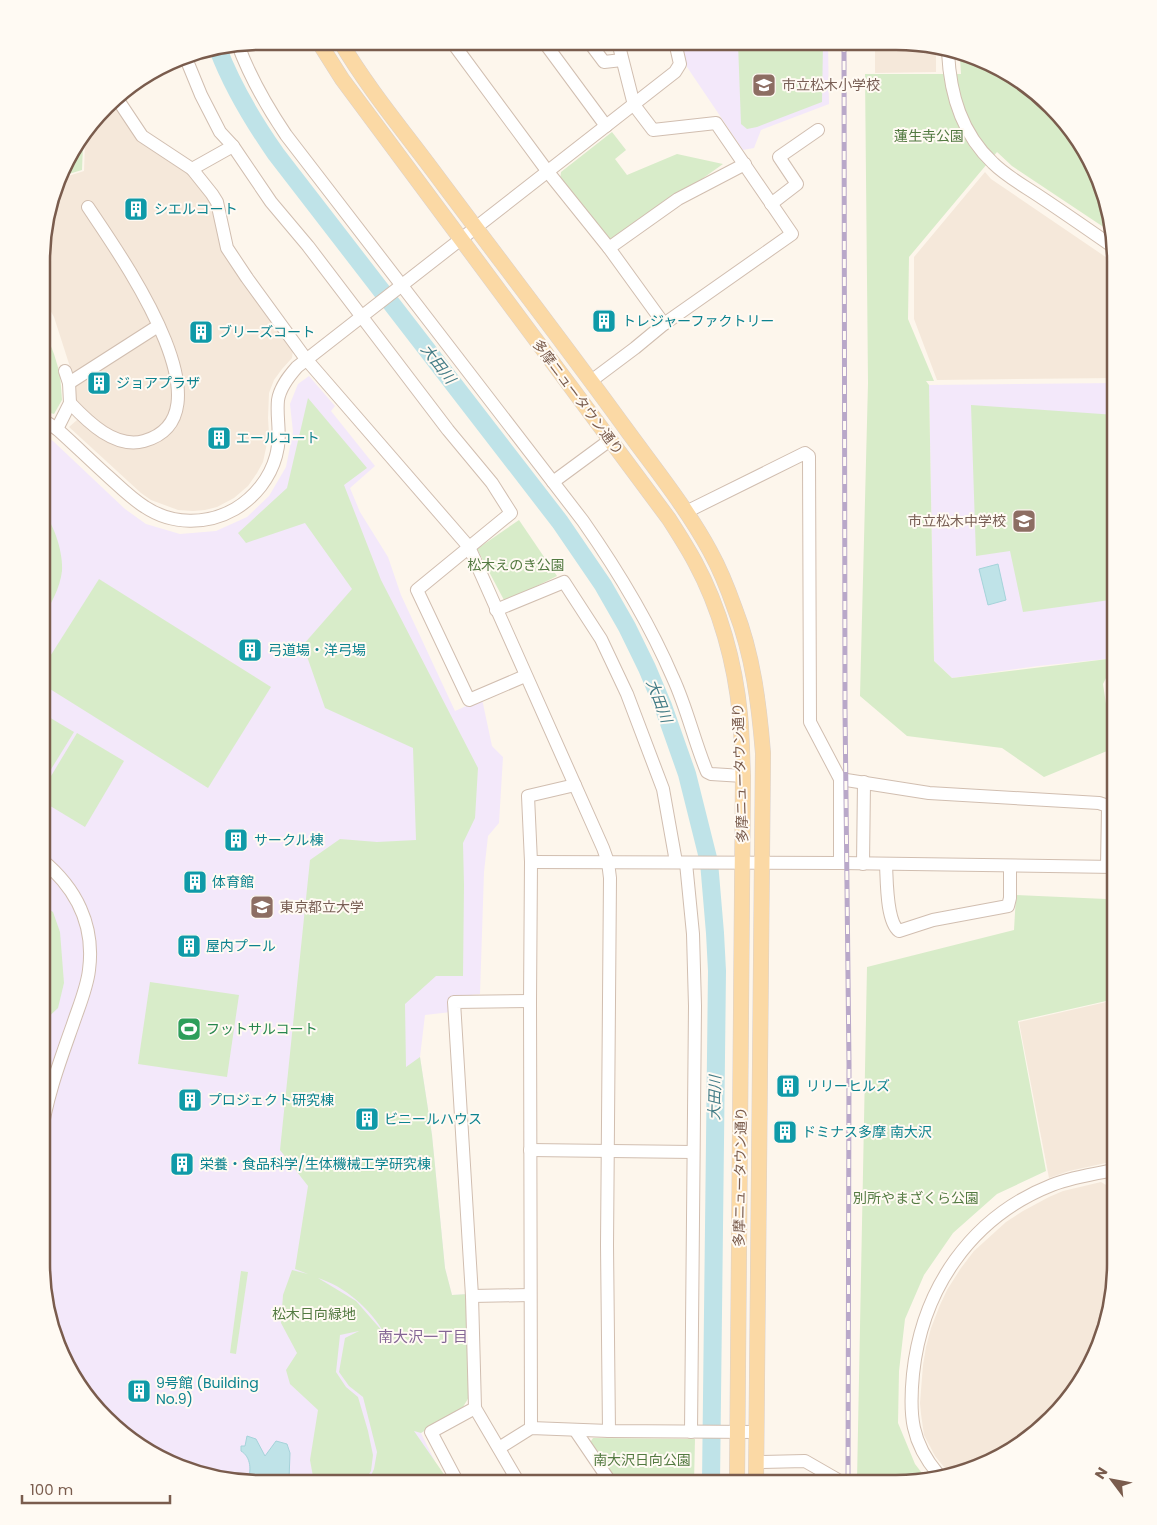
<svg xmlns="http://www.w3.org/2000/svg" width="1157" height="1525" font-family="Poppins,'Noto Sans JP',sans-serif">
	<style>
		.residential { fill: #f5e8da }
		.education { fill: #f3e8fa }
		.green { fill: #d8ecc9; fill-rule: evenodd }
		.water { fill: #bfe3e8; stroke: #a5d3da }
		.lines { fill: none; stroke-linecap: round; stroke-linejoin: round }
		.river { stroke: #bfe3e8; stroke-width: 18 }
		.minor-casing { stroke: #d1beb0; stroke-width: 14 }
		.major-casing { stroke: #dad1cd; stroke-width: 16 }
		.minor { stroke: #fff; stroke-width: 12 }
		.major { stroke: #fbd9a5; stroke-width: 15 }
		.rail-casing { stroke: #b9a8c9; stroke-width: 5 }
		.rail { stroke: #fffaf3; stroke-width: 3; stroke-dasharray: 9; stroke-linecap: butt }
		.labels { text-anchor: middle; stroke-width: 4; stroke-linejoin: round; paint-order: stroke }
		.education-label { font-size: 14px; fill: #785e54; stroke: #fffaf3; text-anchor: start }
		.park-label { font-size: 14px; fill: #537a41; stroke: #fffaf3 }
		.culture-label { font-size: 14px; fill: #0d838f; stroke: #fffaf3; text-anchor: start }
		.street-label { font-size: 14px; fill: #7a5c4d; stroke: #fffaf3 }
		.leisure-label { font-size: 14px; fill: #27864d; stroke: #fffaf3; text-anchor: start }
		.water-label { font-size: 15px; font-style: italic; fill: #437c86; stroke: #fffaf3 }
		.neighbourhood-label { font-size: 15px; fill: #846695; stroke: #fffaf3 }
		.rim { fill: none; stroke: #7a5c4d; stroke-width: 2.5 }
	</style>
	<rect width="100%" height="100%" fill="#fdf6ec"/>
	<g class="residential">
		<polygon points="875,43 925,43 936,47 936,72 875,73"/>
		<polygon points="112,101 189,173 214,205 221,251 278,332 293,350 292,358 282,369 274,380 269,393 268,418 269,434 263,462 257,473 248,486 234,498 217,507 205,510 193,511 178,510 151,500 141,493 69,427 77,420 75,399 71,370 54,317 43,297 43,232 62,178 84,171 85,144 76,144"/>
		<polygon points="985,172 991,179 1116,264 1116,378 937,380 914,319 914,257"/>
		<polygon points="1115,1000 1115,1161 1069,1171 1049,1178 1019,1022"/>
		<polygon points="1101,1182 1106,1185 1115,1240 1115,1278 1104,1334 1079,1386 1041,1429 993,1461 948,1472 935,1456 924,1435 921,1414 920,1403 923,1365 926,1347 931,1328 940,1305 947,1290 961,1268 974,1251 1006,1222 1023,1211 1049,1197 1063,1191"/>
	</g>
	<g class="education">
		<polygon points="680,42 828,43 829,104 761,130 754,148 743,150 687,67"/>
		<polygon points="309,376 335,406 331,411 375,466 350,488 360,512 388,557 401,595 455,711 482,699 492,746 503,757 499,823 488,836 484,872 480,994 451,997 451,1012 425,1015 420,1057 432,1135 445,1268 452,1295 468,1294 463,1407 421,1433 445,1482 233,1482 139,1446 96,1409 64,1361 41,1264 41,1224 50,1157 41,1156 43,435 53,441 125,509 146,524 180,534 216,531 247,517 269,496 286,467 293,432 290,404 298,384"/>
		<polygon points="1116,383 1116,658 1038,666 952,678 934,661 929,385"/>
	</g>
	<g class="green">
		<polygon points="738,43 823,43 822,102 757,127 747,129 741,124"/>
		<polygon points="960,57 1018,79 1061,116 1093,164 1108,230 1012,166 997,152 909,257 908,319 934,381 926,381 929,385 934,661 952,678 1116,658 1103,684 1106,704 1116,717 1116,755 1107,751 1044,777 1002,748 907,736 860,696 868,383 865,74 961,74"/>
		<polygon points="612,132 626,150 615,159 627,175 677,154 723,164 610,244 560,180 561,172"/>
		<polygon points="83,145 82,170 62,176 71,152 74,147"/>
		<polygon points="43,326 54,354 60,374 62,400 54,414 43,411"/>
		<path d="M308,398L367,468L344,485L381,580L478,768L475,818L463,843L464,885L463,976H436L405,1004L406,1067L420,1057L432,1135L445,1268L452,1295L468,1294L469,1397L463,1407L421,1433L414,1431L450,1483L368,1482L374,1469L377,1452L363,1397L349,1386L339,1372L345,1338L359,1331L340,1335L336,1372L346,1387L358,1397L368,1431L373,1455L371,1471L364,1482H314L310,1460L318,1410L290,1384L286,1370L297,1353L281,1323L283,1295L292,1270L308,1274L295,1269L308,1186L280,1150L310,860L340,839L377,842L416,840L413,748L325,708L303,645L352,589L305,523L246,543L238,533L287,488ZM318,1278C344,1286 371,1309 384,1333L356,1301Z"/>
		<polygon points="971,405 1116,415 1116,481 1111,482 1116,505 1116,589 1110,600 1023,612 1010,551 976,556"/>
		<path d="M43,512C55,526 63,553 62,571C60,588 51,604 42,618Z"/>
		<polygon points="519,520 557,576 505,602 477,549"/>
		<polygon points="99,579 271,687 208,788 42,684 42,669"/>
		<polygon points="42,713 74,732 42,784"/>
		<polygon points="77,733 124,761 85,827 42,801 42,791"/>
		<polygon points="1107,878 1115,878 1115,999 1018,1021 1046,1171 997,1194 953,1233 924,1275 905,1319 899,1371 898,1423 915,1464 925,1477 896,1484 862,1484 857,1481 867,967 1014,930 1016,895 1106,899"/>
		<polygon points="42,905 53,912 60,932 64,983 58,1008 42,1023"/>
		<polygon points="150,982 239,995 227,1077 138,1064"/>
		<polygon points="241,1271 248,1272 236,1354 230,1353"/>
		<polygon points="593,1438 695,1439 694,1483 617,1483 589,1444"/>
	</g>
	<g class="water">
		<polygon points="998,564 1006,600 988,605 979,569"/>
		<path d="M247,1436L256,1439L265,1456L276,1441L287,1444L290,1453L289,1480L285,1482H247C252,1471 251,1457 241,1451V1446H245Z"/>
	</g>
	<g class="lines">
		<path class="river" d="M218,49C232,86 253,121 276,154L560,522L603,585L627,627L647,668L663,706L687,774L709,862L715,933L717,971L711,1483"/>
		<g class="minor-casing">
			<g id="minor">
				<polyline points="452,42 548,172 609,248 664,324"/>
				<polyline points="544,42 606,126"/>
				<polyline points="589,42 604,62 622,60"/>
				<path d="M238,45C250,77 267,107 286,135L583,521C618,571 649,622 673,678C687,708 694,741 707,772L711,774L743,776"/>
				<path d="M948,52C950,94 961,133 993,163C1007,177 1026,187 1042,198C1066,214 1089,230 1112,246"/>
				<polyline points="185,56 201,95 220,132 233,146 271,202 308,246 448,430 492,483 511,513 417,590 469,700 525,676"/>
				<polyline points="116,97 142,136 192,169 212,194 217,202 227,248 247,278 306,359 469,547 603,848 608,862 610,878 607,1245 609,1431"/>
				<polyline points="192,169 233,146"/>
				<polyline points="771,204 797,184 779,157 818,130"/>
				<polyline points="609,248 678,199 745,164"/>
				<polyline points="591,381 635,348 664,324 792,234 716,123 653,130 634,105 618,42"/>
				<polyline points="69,383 158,326"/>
				<path d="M70,403C88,422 115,449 144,441C236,415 115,248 88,207"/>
				<path d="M43,420L57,429C75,445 92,462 110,478C121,488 132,499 145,507C172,525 207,525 235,509C255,497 270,478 276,456C282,435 276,419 278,400C280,387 289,376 297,367L675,72L680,64L675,42"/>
				<polyline points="57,429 70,403 69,383 65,371"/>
				<polyline points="553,482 610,440"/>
				<polyline points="686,512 805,453 809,456 810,722 840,779 840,863"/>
				<polyline points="496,610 564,582 601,639 627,694 663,789 676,862"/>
				<polyline points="840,779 929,793 1099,803 1105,805 1108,808 1107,866"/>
				<polyline points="531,862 840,863 1115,867"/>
				<polyline points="686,863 693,934 695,1006 691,1432"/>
				<polyline points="863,864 864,782"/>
				<path d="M886,865C887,880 886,921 899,931L933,920L1008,906L1010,898V866"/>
				<path d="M41,1137C46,1098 60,1061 73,1024C79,1006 87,988 89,970C95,925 76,888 42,860"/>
				<polyline points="530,1150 693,1152"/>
				<polyline points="1113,1171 1115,1188"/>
				<polyline points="472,1296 530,1295"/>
				<polyline points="531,1428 530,1001 531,862 528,796 575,785"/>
				<polyline points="575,1430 611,1483"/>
				<polyline points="499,1448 531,1428 609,1431 756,1432"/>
				<polyline points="757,1462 805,1461 845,1484"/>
				<path d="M938,1474C911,1442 909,1415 913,1374C922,1289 971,1217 1052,1185C1073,1177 1094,1174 1115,1170"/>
				<polyline points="458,1483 431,1432 475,1408"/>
				<polyline points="519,1483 475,1408 472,1296 454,1002 530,1001"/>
			</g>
		</g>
		<g class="major-casing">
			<g id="major">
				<path d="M318,41L342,79L669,519C678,533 687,547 695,562C720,608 735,663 740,715C742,735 742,756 743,776L737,1483"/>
				<path d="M340,41C367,87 402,129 434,172C498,258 563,342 626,429C655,469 686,507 710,551C720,569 728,589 735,609C753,655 759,704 763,753L756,1483"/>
			</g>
		</g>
		<use href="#minor" class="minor"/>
		<use href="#major" class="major"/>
		<g class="rail-casing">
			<polyline id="rail" points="844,43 845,709 849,1064 848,1484"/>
		</g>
		<use href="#rail" class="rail"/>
	</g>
	<defs>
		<g id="school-square" transform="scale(1.25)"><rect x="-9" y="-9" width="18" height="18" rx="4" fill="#8d6e63" stroke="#fffaf3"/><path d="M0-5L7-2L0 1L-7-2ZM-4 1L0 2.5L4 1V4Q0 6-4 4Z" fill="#fff"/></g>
		<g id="building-square" transform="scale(1.25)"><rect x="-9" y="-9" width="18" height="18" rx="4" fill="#0f9aa8" stroke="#fffaf3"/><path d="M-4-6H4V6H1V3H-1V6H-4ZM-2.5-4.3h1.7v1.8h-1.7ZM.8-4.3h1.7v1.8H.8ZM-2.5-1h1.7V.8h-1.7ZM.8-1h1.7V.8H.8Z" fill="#fff"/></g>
		<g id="university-square" transform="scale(1.25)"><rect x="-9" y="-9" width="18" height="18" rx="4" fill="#8d6e63" stroke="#fffaf3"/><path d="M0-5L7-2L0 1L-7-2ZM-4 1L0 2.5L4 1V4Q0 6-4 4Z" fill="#fff"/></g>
		<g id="stadium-square" transform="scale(1.25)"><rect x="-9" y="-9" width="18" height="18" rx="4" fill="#2e9e5b" stroke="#fffaf3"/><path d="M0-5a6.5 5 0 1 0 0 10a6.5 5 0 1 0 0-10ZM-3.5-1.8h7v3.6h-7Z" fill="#fff"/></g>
	</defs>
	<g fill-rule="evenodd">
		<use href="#school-square" x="764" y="85"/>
		<use href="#building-square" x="136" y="209"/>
		<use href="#building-square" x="604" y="321"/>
		<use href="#building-square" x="201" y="332"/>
		<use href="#building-square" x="99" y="383"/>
		<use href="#building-square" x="219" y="438"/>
		<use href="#school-square" x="1024" y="521"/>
		<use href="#building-square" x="250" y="650"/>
		<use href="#building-square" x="236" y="840"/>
		<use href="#building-square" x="195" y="882"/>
		<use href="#university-square" x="262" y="907"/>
		<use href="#building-square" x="189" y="946"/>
		<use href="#stadium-square" x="189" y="1029"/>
		<use href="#building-square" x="788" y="1086"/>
		<use href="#building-square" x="190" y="1100"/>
		<use href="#building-square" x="367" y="1119"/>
		<use href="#building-square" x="785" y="1132"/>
		<use href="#building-square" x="182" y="1164"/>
		<use href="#building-square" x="139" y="1391"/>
	</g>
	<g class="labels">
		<g class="education-label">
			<text x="782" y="90">市立松木小学校</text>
			<text x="1006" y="526" text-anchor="end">市立松木中学校</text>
			<text x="280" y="912">東京都立大学</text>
		</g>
		<g class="park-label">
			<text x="929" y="141">蓮生寺公園</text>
			<text x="516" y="570">松木えのき公園</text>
			<text x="916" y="1203">別所やまざくら公園</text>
			<text x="314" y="1319">松木日向緑地</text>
			<text x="642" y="1465">南大沢日向公園</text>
		</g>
		<g class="culture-label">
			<text x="154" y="214">シエルコート</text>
			<text x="622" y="326">トレジャーファクトリー</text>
			<text x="218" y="337">ブリーズコート</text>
			<text x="116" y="388">ジョアプラザ</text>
			<text x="236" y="443">エールコート</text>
			<text x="268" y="655">弓道場・洋弓場</text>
			<text x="254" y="845">サークル棟</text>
			<text x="212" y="887">体育館</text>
			<text x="206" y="951">屋内プール</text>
			<text x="806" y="1091">リリーヒルズ</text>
			<text x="208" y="1105">プロジェクト研究棟</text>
			<text x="384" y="1124">ビニールハウス</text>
			<text x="802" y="1137">ドミナス多摩 南大沢</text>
			<text x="200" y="1169">栄養・食品科学/生体機械工学研究棟</text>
			<text x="156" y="1388">9号館 (Building<tspan x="156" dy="16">No.9)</tspan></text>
		</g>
		<g class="street-label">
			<text transform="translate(578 397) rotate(53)" y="5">多摩ニュータウン通り</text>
			<text transform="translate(740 773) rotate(-92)" y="5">多摩ニュータウン通り</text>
			<text transform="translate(740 1177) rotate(-89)" y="5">多摩ニュータウン通り</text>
		</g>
		<g class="leisure-label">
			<text x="206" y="1034">フットサルコート</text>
		</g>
		<g class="water-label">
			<text transform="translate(438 364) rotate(52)" y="5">大田川</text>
			<text transform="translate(659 701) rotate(69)" y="5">大田川</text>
			<text transform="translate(715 1098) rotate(-89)" y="5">大田川</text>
		</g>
		<g class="neighbourhood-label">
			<text x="423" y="1342">南大沢一丁目</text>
		</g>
	</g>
	<path d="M0 0H1157V1525H0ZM261 50H896A211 211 0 0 1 1107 261V1264A211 211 0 0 1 896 1475H261A211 211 0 0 1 50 1264V261A211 211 0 0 1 261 50Z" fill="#fffaf3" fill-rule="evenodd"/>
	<path class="rim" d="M261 50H896A211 211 0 0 1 1107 261V1264A211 211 0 0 1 896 1475H261A211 211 0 0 1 50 1264V261A211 211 0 0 1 261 50Z"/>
	<g transform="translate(1112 1480) rotate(302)" stroke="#fffaf3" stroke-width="4" paint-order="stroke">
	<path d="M0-4L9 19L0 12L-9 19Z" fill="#7a5c4d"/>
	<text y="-8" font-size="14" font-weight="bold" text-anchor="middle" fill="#7a5c4d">N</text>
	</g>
	<path d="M22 1495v8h148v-8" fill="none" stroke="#7a5c4d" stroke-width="2.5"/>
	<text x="30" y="1495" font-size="15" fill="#7a5c4d" stroke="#fffaf3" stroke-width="4" paint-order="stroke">100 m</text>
</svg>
